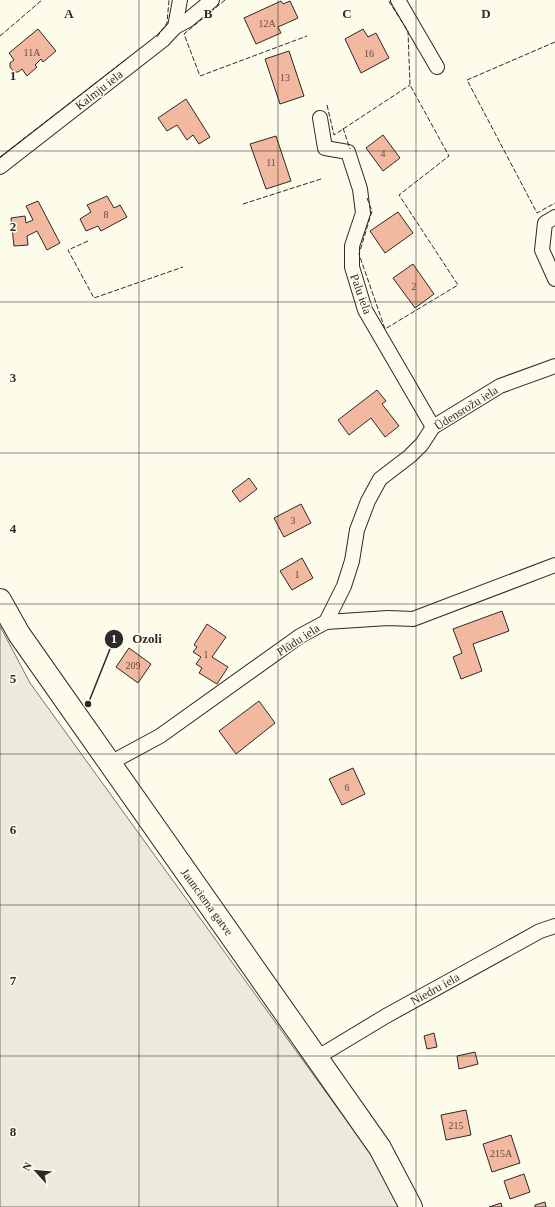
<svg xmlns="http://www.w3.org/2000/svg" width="555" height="1207" font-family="'Times New Roman',serif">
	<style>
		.green { fill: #ecebdb; stroke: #74746e }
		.building { fill: #f2b8a0; stroke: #2b2b2b }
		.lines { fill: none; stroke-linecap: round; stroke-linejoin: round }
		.minor-casing { stroke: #2b2b2b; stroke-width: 16 }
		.primary-casing { stroke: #2b2b2b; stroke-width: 24 }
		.minor { stroke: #fdfbea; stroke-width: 14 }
		.primary { stroke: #fdfbea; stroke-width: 22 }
		.fence { stroke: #2b2b2b; stroke-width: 1; stroke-dasharray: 5 2; stroke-linecap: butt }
		.grid { fill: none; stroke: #2b2b2b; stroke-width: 1; stroke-opacity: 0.55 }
		.labels { text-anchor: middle; stroke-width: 3; stroke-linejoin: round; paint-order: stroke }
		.number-label { font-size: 10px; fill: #5d4e48 }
		.street-label { font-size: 12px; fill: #2b2b2b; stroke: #fdfbea }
		.grid-label { font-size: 13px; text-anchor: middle; font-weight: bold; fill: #2b2b2b; stroke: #fdfbea; stroke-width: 3; stroke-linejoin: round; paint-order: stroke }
		.leader { fill: none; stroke: #2b2b2b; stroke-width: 1.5 }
		.callout-dot { fill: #2b2b2b; stroke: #fdfbea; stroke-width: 1.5 }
		.mark-label { font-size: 12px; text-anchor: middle; font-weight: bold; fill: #fff }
		.callout-label { font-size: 13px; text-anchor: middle; font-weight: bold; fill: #2b2b2b; stroke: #fdfbea; stroke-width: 3; stroke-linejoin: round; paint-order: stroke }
	</style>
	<rect width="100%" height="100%" fill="#fdfbea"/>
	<polygon class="green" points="0,626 30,683 409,1207 0,1207"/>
	<g class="building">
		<polygon points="281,1 283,4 290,1 298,18 278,27 281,33 256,44 244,18"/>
		<polygon points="38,29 56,51 43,62 41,59 35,65 37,67 27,76 22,69 18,72 14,72 10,67 10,63 14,60 9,53"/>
		<polygon points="363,29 368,37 376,33 389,58 361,73 345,39"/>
		<polygon points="289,51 304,96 280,104 265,59"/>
		<polygon points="186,99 210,137 199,144 193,135 187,140 177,125 167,131 158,118"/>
		<polygon points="383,135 400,158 383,171 366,148"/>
		<polygon points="276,136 291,181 266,189 250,144"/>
		<polygon points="107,196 114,208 120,205 127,217 101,231 98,226 86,231 80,219 91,212 87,205"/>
		<polygon points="38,201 60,243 47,250 37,231 27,236 28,245 14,246 11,218 25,216 26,223 33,220 26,206"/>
		<polygon points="398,212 413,233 385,253 370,231"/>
		<polygon points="413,264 434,294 415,308 393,278"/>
		<polygon points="377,390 386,401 382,404 399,426 385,437 371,418 349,435 338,420"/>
		<polygon points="249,478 257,489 240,502 232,491"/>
		<polygon points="301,504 311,523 284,537 274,518"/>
		<polygon points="302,558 313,578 292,590 280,571"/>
		<polygon points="502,611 509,631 473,644 482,671 461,679 453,657 462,653 453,629"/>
		<polygon points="207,624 226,637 212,657 228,667 217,684 199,673 202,668 196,664 201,657 193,652 197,647 194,645"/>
		<polygon points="129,648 151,664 138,683 116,667"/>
		<polygon points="259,701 275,723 236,754 219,731"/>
		<polygon points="353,768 365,794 342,805 329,779"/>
		<polygon points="434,1033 437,1047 427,1049 424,1036"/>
		<polygon points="475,1052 478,1064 459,1069 457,1056"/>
		<polygon points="466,1110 471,1135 446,1140 441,1115"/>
		<polygon points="511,1135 520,1163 492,1172 483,1144"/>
		<polygon points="524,1174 530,1192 510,1199 504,1181"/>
		<polygon points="545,1202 546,1207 535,1207 535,1205"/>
		<polygon points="501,1203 502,1207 489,1207"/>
	</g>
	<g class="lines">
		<g class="minor-casing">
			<g id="minor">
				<polyline points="398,0 437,67"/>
				<polyline points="175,27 188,20 212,0"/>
				<polyline points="320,118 325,148 348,152 360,189 363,213 352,246 352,267 365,310 433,427"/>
				<polyline points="0,167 163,40 175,27 180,0"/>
				<polyline points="555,217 545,223 542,250 555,279"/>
				<polyline points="326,622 344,586 352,561 357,530 368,501 380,479 410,456 422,444 433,427 500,386 555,366"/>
				<polyline points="110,763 160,736 300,636 326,622 388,618 413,619 555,565"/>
				<polyline points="318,1057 386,1016 540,931 555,926"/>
			</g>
		</g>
		<g class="primary-casing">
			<polyline id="primary" points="0,600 19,634 380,1148 411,1207"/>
		</g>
		<use href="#minor" class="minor"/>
		<use href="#primary" class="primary"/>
		<g class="fence">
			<polyline points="225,0 184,34 200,76 307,36"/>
			<polyline points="0,36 42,0"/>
			<polyline points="157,37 167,23 169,0"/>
			<polyline points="555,42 467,80 537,213 555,203"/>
			<polyline points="327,105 334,135 410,85"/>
			<polyline points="343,128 350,149"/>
			<polyline points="0,157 128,58"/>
			<polyline points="367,198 372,211 359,254 385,329 458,285 399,195 449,156 410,85 408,31 388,0"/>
			<polyline points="243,204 321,179"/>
			<polyline points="88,241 68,250 94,298 183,267"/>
		</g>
	</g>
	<path class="grid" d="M139,0V1207M278,0V1207M416,0V1207M0,151H555M0,302H555M0,453H555M0,604H555M0,754H555M0,905H555M0,1056H555"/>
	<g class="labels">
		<g class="number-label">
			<text x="267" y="27">12A</text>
			<text x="32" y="56">11A</text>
			<text x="369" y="57">16</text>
			<text x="285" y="81">13</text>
			<text x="383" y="157">4</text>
			<text x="271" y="166">11</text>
			<text x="106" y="218">8</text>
			<text x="414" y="290">2</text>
			<text x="293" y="524">3</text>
			<text x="297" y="578">1</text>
			<text x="206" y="658">1</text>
			<text x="133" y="669">209</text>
			<text x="347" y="791">6</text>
			<text x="456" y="1129">215</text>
			<text x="501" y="1157">215A</text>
		</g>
		<g class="street-label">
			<text transform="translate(99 90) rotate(-38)" y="4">Kalmju iela</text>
			<text transform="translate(361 294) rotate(70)" y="4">Palu iela</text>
			<text transform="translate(466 408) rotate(-32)" y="4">Ūdensrožu iela</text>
			<text transform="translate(298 640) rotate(-33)" y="4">Plūdu iela</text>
			<text transform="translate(207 902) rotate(54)" y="4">Jaunciema gatve</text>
			<text transform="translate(435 989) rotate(-29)" y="4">Niedru iela</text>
		</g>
	</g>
	<g class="grid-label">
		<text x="69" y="18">A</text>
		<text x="208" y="18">B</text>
		<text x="347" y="18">C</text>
		<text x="486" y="18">D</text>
		<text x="13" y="80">1</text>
		<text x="13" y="231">2</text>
		<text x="13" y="382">3</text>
		<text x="13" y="533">4</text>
		<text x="13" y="683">5</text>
		<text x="13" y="834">6</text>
		<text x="13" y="985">7</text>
		<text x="13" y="1136">8</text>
	</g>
	<path class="leader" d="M88 704L114 639"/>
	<g class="callout-dot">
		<circle cx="88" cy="704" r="4"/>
		<circle cx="114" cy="639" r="10"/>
	</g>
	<g class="mark-label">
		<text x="114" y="643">1</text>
	</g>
	<g class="callout-label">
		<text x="147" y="643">Ozoli</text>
	</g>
	<g transform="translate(36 1171) rotate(297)" stroke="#fdfbea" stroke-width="3" paint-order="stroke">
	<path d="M0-3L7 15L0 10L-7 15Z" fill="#2b2b2b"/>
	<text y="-6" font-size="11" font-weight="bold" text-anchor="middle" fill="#2b2b2b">N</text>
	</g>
</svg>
